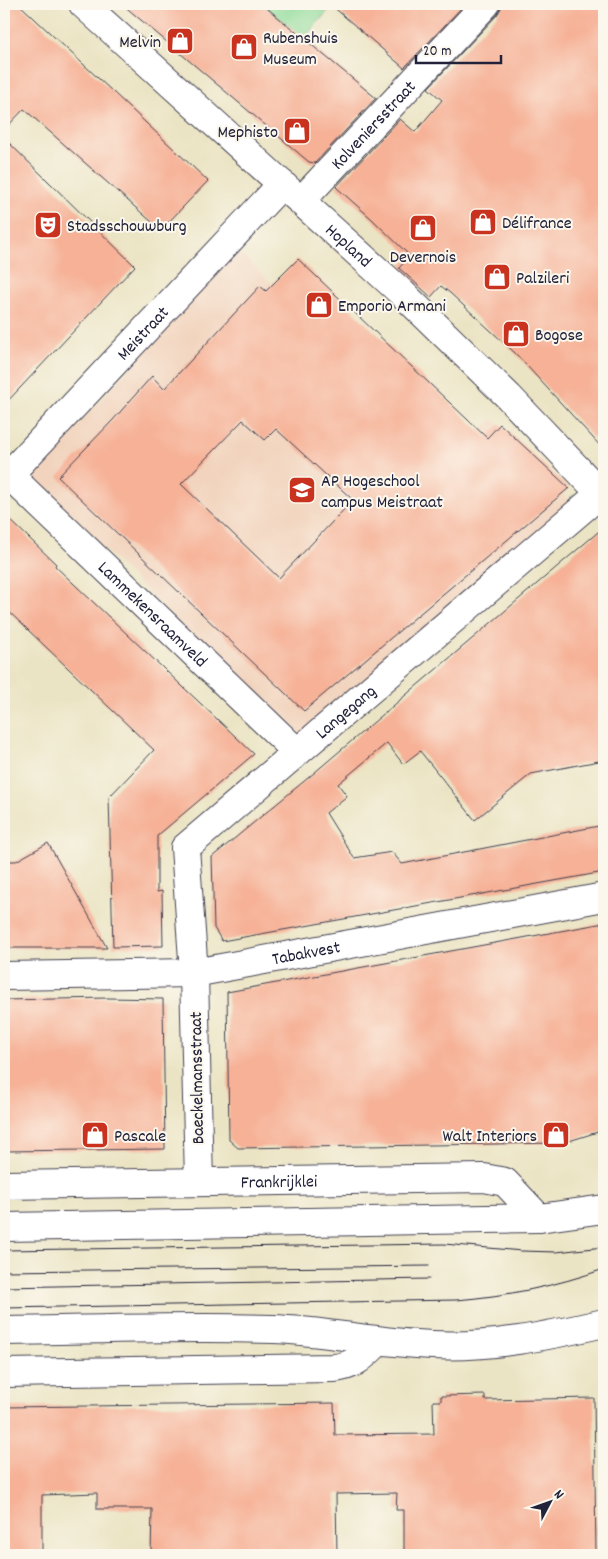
<svg xmlns="http://www.w3.org/2000/svg" width="608" height="1559" font-family="Dekko,sans-serif">
	<style>
		.built { fill: #f2d4be }
		.green { fill: #8cda98; stroke: #577e6a }
		.building { fill: #f6b196; fill-rule: evenodd }
		.lines { fill: none; stroke-linecap: round; stroke-linejoin: round }
		.minor-casing { stroke: #403f50; stroke-width: 30 }
		.secondary-casing { stroke: #403f50; stroke-width: 30 }
		.minor { stroke: #fff; stroke-width: 28 }
		.secondary { stroke: #fff; stroke-width: 28 }
		.tram { stroke: #22223b; stroke-width: 1 }
		.labels { text-anchor: middle; stroke-width: 4; stroke-linejoin: round; paint-order: stroke }
		.poi-label { font-size: 18px; fill: #22223b; stroke: #fbf7ec; text-anchor: start }
		.street-label { font-size: 18px; fill: #22223b; stroke: #fbf7ec }
	</style>
	<rect width="100%" height="100%" fill="#fbf7ec"/>
	<filter id="ink" filterUnits="userSpaceOnUse"><feTurbulence type="fractalNoise" baseFrequency=".02" numOctaves="2"/><feDisplacementMap in="SourceGraphic" scale="10" xChannelSelector="R" yChannelSelector="G"/><feConvolveMatrix kernelMatrix="1 2 1 2 8 2 1 2 1" color-interpolation-filters="sRGB"/></filter>
	<filter id="wash" filterUnits="userSpaceOnUse"><feTurbulence type="fractalNoise" baseFrequency=".0096" numOctaves="4" result="noise"/><feDisplacementMap in="SourceGraphic" scale="20" xChannelSelector="R" yChannelSelector="G"/><feGaussianBlur stdDeviation="1.12" result="paint"/><feColorMatrix in="noise" values="0 0 0 0 0 0 0 0 0 0 0 0 0 0 0 0 0 1.4 0 .05"/><feComposite in="paint" operator="in"/></filter>
	<g filter="url(#wash)">
		<rect width="100%" height="100%" fill="#ebe4c4"/>
		<polygon class="built" points="236,249 450,455 493,419 572,504 303,747 32,477"/>
		<polygon class="green" points="262,4 334,4 304,38"/>
		<g id="blocks">
			<g class="building">
				<polygon points="4,4 19,4 208,181 161,230 24,109 4,130"/>
				<polygon points="122,4 262,4 376,98 315,163 309,162"/>
				<polygon points="330,4 465,4 404,68"/>
				<polygon points="501,4 604,4 604,450 515,353 450,293 441,286 431,297 399,268 410,256 372,219 336,187 400,119 415,132 442,100 428,88 497,15 501,8"/>
				<polygon points="4,138 135,266 4,405"/>
				<path d="M298,259L487,438L500,424L569,488L304,711L58,477L113,420L152,376L164,389L260,286L266,291ZM243,420L265,440L276,429L353,500L279,578L181,484Z"/>
				<polygon points="4,514 56,564 55,566 254,754 157,836 157,892 162,891 163,946 113,947 109,797 154,750 4,607"/>
				<polygon points="604,527 604,760 531,774 475,820 420,751 403,764 387,743 338,784 347,796 326,813 354,858 392,852 402,864 604,825 604,872 222,941 214,928 212,857 308,778"/>
				<polygon points="48,843 107,948 4,948 4,861 16,861"/>
				<polygon points="604,923 604,1130 569,1141 558,1143 238,1148 229,1140 227,992"/>
				<polygon points="108,998 163,999 165,1149 4,1151 4,1000"/>
				<polygon points="485,1395 485,1400 594,1398 596,1555 404,1555 404,1510 396,1510 397,1493 336,1494 337,1555 151,1555 152,1509 97,1509 97,1493 42,1495 42,1555 4,1555 4,1407 334,1403 335,1435 434,1434 433,1401 441,1401 441,1396"/>
			</g>
		</g>
	</g>
	<g filter="url(#ink)">
		<use href="#blocks" fill-opacity="0" stroke="#403f50" stroke-width="1"/>
		<g class="lines">
			<g class="minor-casing">
				<g id="minor">
					<path id="s1" d="M83,4L402,293L509,397L604,497"/>
					<path id="s2" d="M301,201L486,4"/>
					<path id="s3" d="M9,475L297,752"/>
					<path id="s4" d="M4,480L282,184"/>
					<path id="s5" d="M4,976L194,973L604,897"/>
					<path id="s6" d="M199,1182L194,973L185,848L601,493"/>
					<path id="s7" d="M4,1185L484,1178L505,1182L539,1218"/>
					<path d="M4,1373L334,1368C356,1366 364,1355 379,1341"/>
				</g>
			</g>
			<g class="secondary-casing">
				<g id="secondary">
					<polyline points="4,1227 539,1218 604,1209"/>
					<path d="M4,1331C93,1330 184,1326 273,1329C326,1331 378,1343 432,1345C489,1348 548,1336 604,1323"/>
				</g>
			</g>
			<use href="#minor" class="minor"/>
			<use href="#secondary" class="secondary"/>
			<g class="tram">
				<polyline points="4,1250 444,1244 522,1251 556,1252 604,1247"/>
				<polyline points="4,1271 429,1266"/>
				<polyline points="4,1287 429,1279"/>
				<path d="M4,1308L456,1300C507,1296 556,1286 604,1269"/>
			</g>
		</g>
	</g>
	<defs>
		<g id="shop-square" transform="scale(1.4375)"><rect x="-9" y="-9" width="18" height="18" rx="4" fill="#c8321e" stroke="#fbf7ec"/><path d="M-5-2.5h2.3a2.7 3.5 0 0 1 5.4 0H5L5.5 6h-11ZM-1.5-2.5h3a1.5 2.3 0 0 0-3 0Z" fill="#fff"/></g>
		<g id="theatre-square" transform="scale(1.4375)"><rect x="-9" y="-9" width="18" height="18" rx="4" fill="#c8321e" stroke="#fbf7ec"/><path d="M-5-5.5Q0-4 5-5.5V0Q5 5 0 6Q-5 5-5 0ZM-3.3-2.5H-1v1.5H-3.3ZM1-2.5H3.3v1.5H1ZM-2.8 1Q0 5.5 2.8 1Z" fill="#fff"/></g>
		<g id="university-square" transform="scale(1.4375)"><rect x="-9" y="-9" width="18" height="18" rx="4" fill="#c8321e" stroke="#fbf7ec"/><path d="M0-5L7-2L0 1L-7-2ZM-4 1L0 2.5L4 1V4Q0 6-4 4Z" fill="#fff"/></g>
	</defs>
	<g fill-rule="evenodd">
		<use href="#shop-square" x="180" y="41"/>
		<use href="#shop-square" x="244" y="47"/>
		<use href="#shop-square" x="297" y="131"/>
		<use href="#shop-square" x="483" y="222"/>
		<use href="#theatre-square" x="48" y="225"/>
		<use href="#shop-square" x="423" y="228"/>
		<use href="#shop-square" x="497" y="277"/>
		<use href="#shop-square" x="319" y="305"/>
		<use href="#shop-square" x="516" y="334"/>
		<use href="#university-square" x="302" y="490"/>
		<use href="#shop-square" x="95" y="1135"/>
		<use href="#shop-square" x="556" y="1135"/>
	</g>
	<g class="labels">
		<g class="poi-label">
			<text x="263" y="43">Rubenshuis<tspan x="263" dy="21">Museum</tspan></text>
			<text x="161" y="47" text-anchor="end">Melvin</text>
			<text x="278" y="137" text-anchor="end">Mephisto</text>
			<text x="502" y="228">Délifrance</text>
			<text x="67" y="231">Stadsschouwburg</text>
			<text x="423" y="262" text-anchor="middle">Devernois</text>
			<text x="516" y="283">Palzileri</text>
			<text x="338" y="311">Emporio Armani</text>
			<text x="535" y="340">Bogose</text>
			<text x="321" y="486">AP Hogeschool<tspan x="321" dy="21">campus Meistraat</tspan></text>
			<text x="114" y="1141">Pascale</text>
			<text x="537" y="1141" text-anchor="end">Walt Interiors</text>
		</g>
		<g class="street-label">
			<text dy="6" stroke="none"><textPath href="#s2" startOffset="105">Kolveniersstraat</textPath></text>
			<text dy="6" stroke="none"><textPath href="#s1" startOffset="359">Hopland</textPath></text>
			<text dy="6" stroke="none"><textPath href="#s4" startOffset="202">Meistraat</textPath></text>
			<text dy="6" stroke="none"><textPath href="#s3" startOffset="200">Lammekensraamveld</textPath></text>
			<text dy="6" stroke="none"><textPath href="#s6" startOffset="545">Langegang</textPath></text>
			<text dy="6" stroke="none"><textPath href="#s5" startOffset="304">Tabakvest</textPath></text>
			<text transform="translate(196 1078) rotate(-91)" y="6">Baeckelmansstraat</text>
			<text dy="6" stroke="none"><textPath href="#s7" startOffset="275">Frankrijklei</textPath></text>
		</g>
	</g>
	<rect width="608" height="1559" fill="none" stroke="#fbf7ec" stroke-width="20"/>
	<g transform="translate(550 1502) rotate(49)" stroke="#fbf7ec" stroke-width="4" paint-order="stroke">
	<path d="M0-4L9 19L0 12L-9 19Z" fill="#22223b"/>
	<text y="-8" font-size="14" font-weight="bold" text-anchor="middle" fill="#22223b">N</text>
	</g>
	<path d="M416 55v8h85v-8" fill="none" stroke="#22223b" stroke-width="2.5"/>
	<text x="423" y="55" font-size="15" fill="#22223b" stroke="#fbf7ec" stroke-width="4" paint-order="stroke">20 m</text>
</svg>
